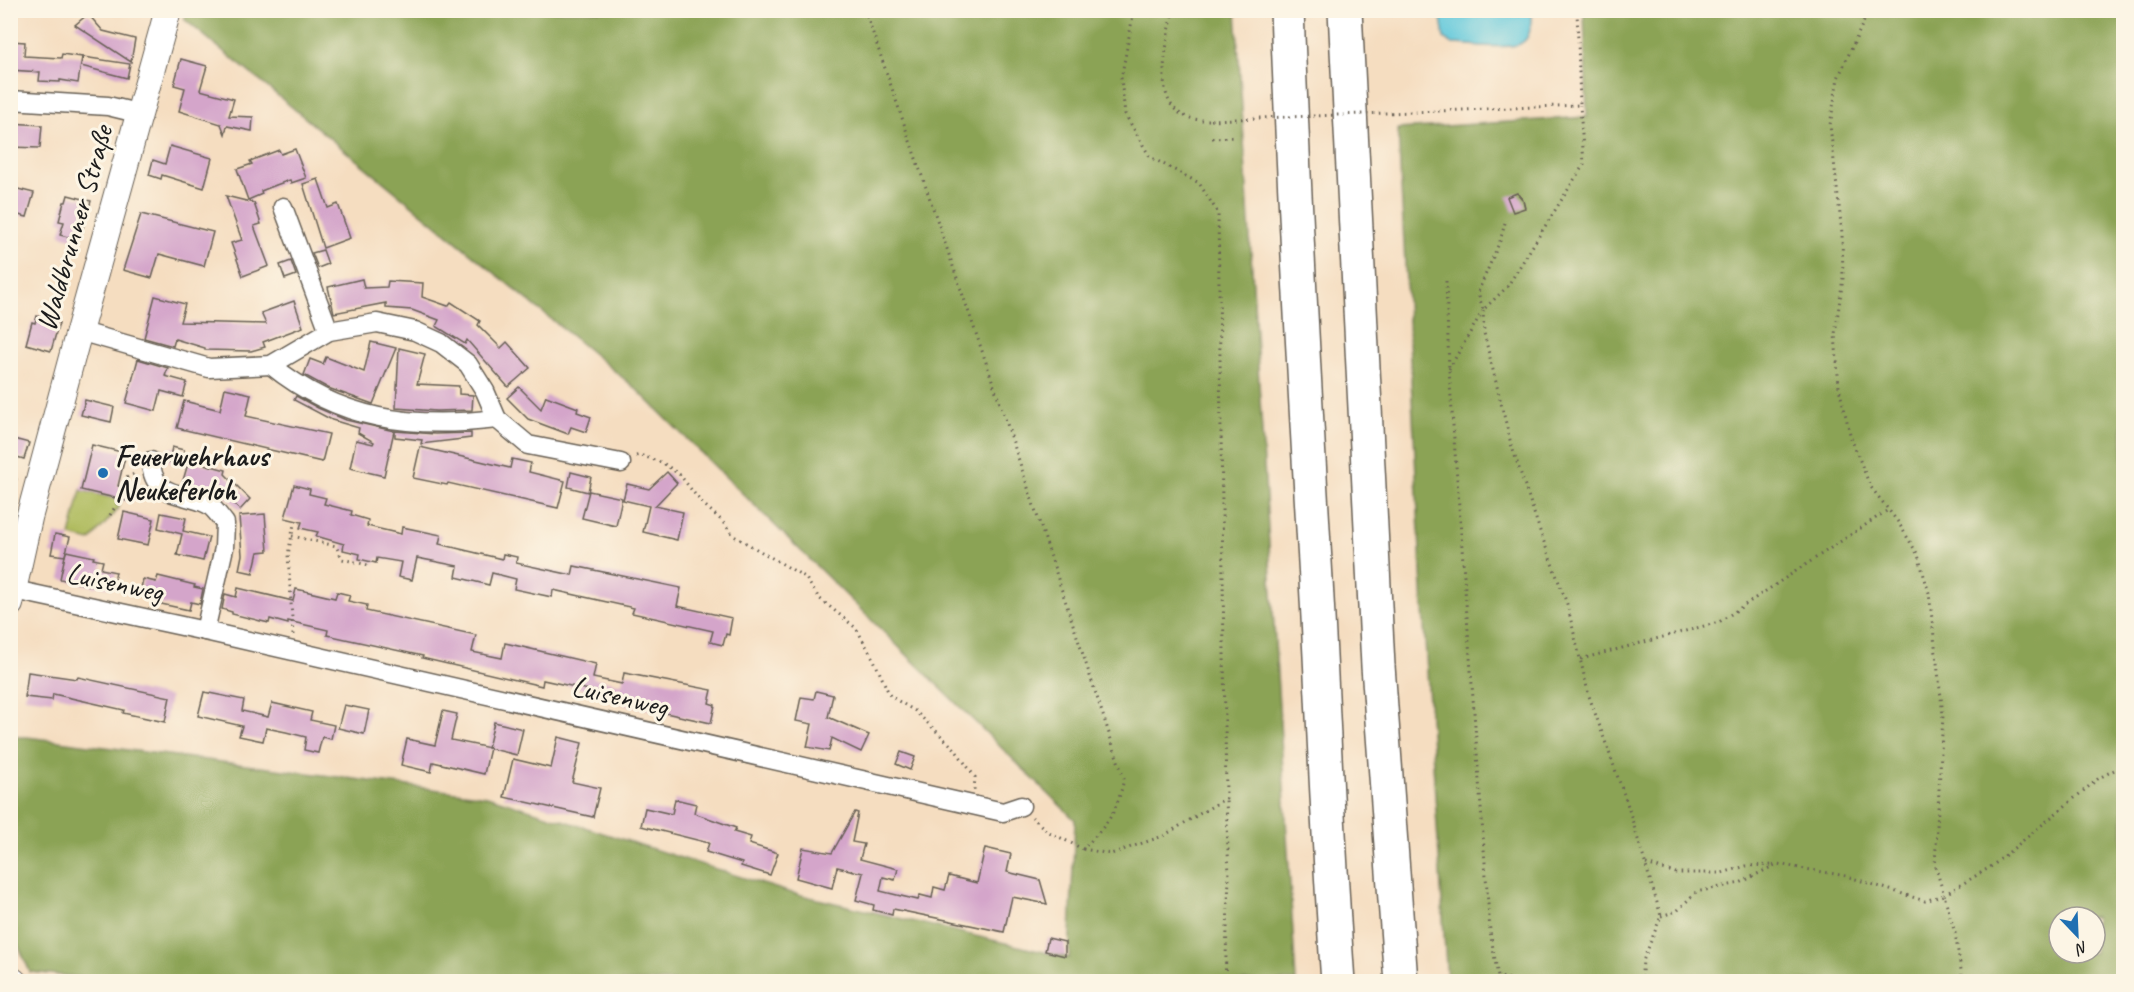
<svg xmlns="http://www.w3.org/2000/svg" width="2134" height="992" font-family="Caveat,sans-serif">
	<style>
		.green { fill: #afbb5d; stroke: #666c3c; stroke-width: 1.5 }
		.forest { fill: #8ba354; stroke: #546038; stroke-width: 1.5; fill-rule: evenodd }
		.water { fill: #5fc8db; stroke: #3e727c; stroke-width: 1.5 }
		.building { fill: #d4a5ca }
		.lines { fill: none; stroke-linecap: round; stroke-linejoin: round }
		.street-casing { stroke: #686055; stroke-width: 21 }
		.secondary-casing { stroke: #686055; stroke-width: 28 }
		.highway-casing { stroke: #686055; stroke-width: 36 }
		.path { stroke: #686055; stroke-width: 3; stroke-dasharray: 1.5 4.5; stroke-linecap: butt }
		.street { stroke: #fff; stroke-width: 18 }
		.secondary { stroke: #fff; stroke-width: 26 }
		.highway { stroke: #fff; stroke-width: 33 }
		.path-bridge { stroke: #686055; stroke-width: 3; stroke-dasharray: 1.5 4.5; stroke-linecap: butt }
		.poi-dot { fill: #1f6fb2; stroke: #fcf5e5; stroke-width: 2 }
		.labels { text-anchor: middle; stroke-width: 6; stroke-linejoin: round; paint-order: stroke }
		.street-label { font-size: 30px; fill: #1c1c1c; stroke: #fcf5e5 }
		.poi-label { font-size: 30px; font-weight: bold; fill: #1c1c1c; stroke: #fcf5e5; text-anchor: start }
	</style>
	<rect width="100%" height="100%" fill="#fcf5e5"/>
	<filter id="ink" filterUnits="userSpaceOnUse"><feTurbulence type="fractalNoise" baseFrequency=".0167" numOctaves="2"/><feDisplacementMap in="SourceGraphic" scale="12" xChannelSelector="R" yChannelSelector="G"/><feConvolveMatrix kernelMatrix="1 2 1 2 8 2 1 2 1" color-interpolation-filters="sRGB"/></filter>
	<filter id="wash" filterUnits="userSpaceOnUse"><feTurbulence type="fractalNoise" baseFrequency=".008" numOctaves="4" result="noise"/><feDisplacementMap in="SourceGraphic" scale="24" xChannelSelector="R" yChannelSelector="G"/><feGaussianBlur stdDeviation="1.35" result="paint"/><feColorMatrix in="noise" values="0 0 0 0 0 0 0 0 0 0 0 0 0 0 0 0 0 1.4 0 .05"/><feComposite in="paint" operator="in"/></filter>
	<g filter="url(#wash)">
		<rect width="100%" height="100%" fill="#f5ddc0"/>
		<polygon class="green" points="81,490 121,500 118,509 90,541 70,536"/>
		<g class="forest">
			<polygon points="187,11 1236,11 1296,981 124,982 30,972 11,929 11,737 27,737 487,796 788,892 1069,958 1075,820 634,387 184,19"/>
			<path d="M1584,11H2123V981H1447L1423,609L1398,129L1587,117ZM2059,917H2095V953H2059Z"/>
		</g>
		<path class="water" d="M1440,10L1531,11C1531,21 1532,35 1523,42C1513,51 1467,44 1452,44L1444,38Z"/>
		<g id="blocks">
			<g class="building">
				<polygon points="88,14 103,31 135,39 131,62 75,25"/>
				<polygon points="10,41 25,42 24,56 61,58 62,54 82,57 78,83 60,80 60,82 39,81 40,72 10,70"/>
				<polygon points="83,57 130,64 127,78 81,66"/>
				<polygon points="181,59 207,66 200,90 234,99 229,116 253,117 252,131 227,126 225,134 221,124 179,111 185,88 174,85"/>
				<polygon points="10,123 42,125 40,148 10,147"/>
				<polygon points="170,146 212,158 204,188 162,175 161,179 149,175 153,160 165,164"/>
				<polygon points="295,149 306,178 291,183 290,180 276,185 261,191 262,194 248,200 237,169 252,164 250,161 279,150 281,154"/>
				<polygon points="318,179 328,208 338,204 350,238 323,248 303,184"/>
				<polygon points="10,187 34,193 27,217 10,213"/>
				<polygon points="1517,193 1523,200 1525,208 1513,212 1507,197"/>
				<polygon points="68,195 91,201 83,228 80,227 76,239 60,235 64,222 59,221 64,202 66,202"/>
				<polygon points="226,196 254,203 261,224 254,226 269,266 243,276 231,243 242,240"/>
				<polygon points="141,214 213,232 204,266 159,254 152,278 123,270"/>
				<polygon points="323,250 328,264 318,268 312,253"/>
				<polygon points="291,261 296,275 285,279 280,265"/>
				<polygon points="362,279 364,288 387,287 388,281 423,283 422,297 448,306 451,302 480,321 478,325 501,348 507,342 530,368 508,387 467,340 465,344 436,326 439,320 412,310 386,308 386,303 334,313 328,287"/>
				<polygon points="155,296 185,304 180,322 266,324 261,313 294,301 303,327 263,342 265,347 251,351 205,350 205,348 175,339 173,346 144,338"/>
				<polygon points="37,316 59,323 51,351 26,344 32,322 35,323"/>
				<polygon points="371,342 396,348 373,404 328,388 304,375 310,359 323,364 326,357 364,372"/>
				<polygon points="399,348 425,354 417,384 459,386 459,394 473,395 472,410 436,411 396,408"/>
				<polygon points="138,359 168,368 165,376 187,382 183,397 161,391 156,411 126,403"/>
				<polygon points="519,387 541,409 546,396 578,408 577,412 591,417 586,432 571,427 568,434 528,419 507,398"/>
				<polygon points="225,388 251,394 246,416 329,434 322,462 177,428 184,401 220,410"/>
				<polygon points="296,396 318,408 346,420 394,431 384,476 350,468 356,440 373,444 374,442 358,433 359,428 332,420 294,400"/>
				<polygon points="85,400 114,407 111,422 81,415"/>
				<polygon points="395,431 435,434 471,433 471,438 421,444 422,440 395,437"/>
				<polygon points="10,438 29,443 24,459 10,455"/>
				<polygon points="92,445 126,453 118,486 135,489 132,502 81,490"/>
				<polygon points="172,447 184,450 181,464 169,462"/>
				<polygon points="420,447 510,468 512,459 531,463 529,472 565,481 558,508 448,483 447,485 413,478"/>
				<polygon points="189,460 226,470 225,474 250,499 240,510 228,498 182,484"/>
				<polygon points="571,472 591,477 588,492 568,487"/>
				<polygon points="667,472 677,483 655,506 683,512 677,540 643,532 649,506 623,500 627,484 649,489"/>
				<polygon points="294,485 310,489 309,494 326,498 324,504 352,511 351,515 368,520 367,526 401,534 402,527 441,535 439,544 502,559 503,554 517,557 516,563 572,575 574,566 681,588 677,606 732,618 729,635 726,634 723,645 710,642 713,631 632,613 634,608 553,590 552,597 514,589 516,579 492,573 489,585 456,577 458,566 417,558 412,580 398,577 401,562 377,558 376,563 359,559 360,554 343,550 344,544 316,536 318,532 300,528 302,522 285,518"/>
				<polygon points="589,491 622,498 616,526 582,518"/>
				<polygon points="124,512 154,519 148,545 118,539"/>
				<polygon points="161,513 186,518 183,531 209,537 203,561 177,555 182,534 158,528"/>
				<polygon points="265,514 268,551 258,552 253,573 239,570 242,555 239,516"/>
				<polygon points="55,534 70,537 65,556 51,554"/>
				<polygon points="66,551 94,557 93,559 103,561 101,569 116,572 112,588 98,585 97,587 60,579"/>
				<polygon points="158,576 195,585 194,587 203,589 200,604 191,602 189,610 152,602 153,596 140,593 143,579 156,582"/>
				<polygon points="238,588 293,601 296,589 335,598 337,592 350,595 348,601 367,605 366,611 476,635 472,652 502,658 505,643 596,664 593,678 622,684 624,673 712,690 709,703 715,705 711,723 611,701 612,695 543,680 542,686 422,658 423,656 327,635 328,630 288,621 288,624 270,619 269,623 232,614 232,612 222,609 225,594 236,597"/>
				<polygon points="28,672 77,679 78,677 170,697 165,722 123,713 124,710 53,694 52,700 25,697"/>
				<polygon points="816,691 833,695 828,717 869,735 861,752 832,738 829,751 807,747 812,724 796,721 801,697 814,699"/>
				<polygon points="204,692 244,700 242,711 268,717 272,703 312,712 310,720 334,725 331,739 322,737 318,753 304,750 306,737 286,732 266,728 263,741 239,736 242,726 198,716"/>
				<polygon points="344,705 369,710 364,734 338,728"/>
				<polygon points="443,711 457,714 451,740 490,748 484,774 433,762 431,772 401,765 407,739 435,745"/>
				<polygon points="494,722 523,729 517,755 488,748"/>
				<polygon points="558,737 582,743 572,782 600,788 593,817 504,797 513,759 551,768"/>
				<polygon points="901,752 915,757 910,770 896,764"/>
				<polygon points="675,799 696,804 694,813 736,828 734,832 751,837 749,844 778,853 770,875 741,866 742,863 706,852 709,843 641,826 645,808 672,814"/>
				<polygon points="855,812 858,813 852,842 864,844 860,859 898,869 895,880 883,877 880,891 918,900 920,895 932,898 934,887 945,890 949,876 977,883 985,848 1011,854 1007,872 1040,880 1047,904 1012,897 1004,932 893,909 892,915 873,910 874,905 856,900 863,873 837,867 832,888 796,878 803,848 832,853"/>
				<polygon points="1048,938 1065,942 1065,956 1045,951"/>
			</g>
		</g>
	</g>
	<g filter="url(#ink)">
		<use href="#blocks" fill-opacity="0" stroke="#686055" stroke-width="1.5"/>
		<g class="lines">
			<g class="street-casing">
				<g id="street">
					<polyline points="10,100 108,106 141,114"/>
					<polyline points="283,207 329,331"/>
					<polyline points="79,331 209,368 271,365 329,331 377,323 415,331 441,343 468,364 485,391 497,419 528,445 621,463"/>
					<path d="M271,365C340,421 412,429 497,419"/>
					<path d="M151,461C152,500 185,491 209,505C215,509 220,517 225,523L224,548L205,631"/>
					<polyline points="10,589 205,631 1003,812 1021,806"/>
				</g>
			</g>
			<g class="secondary-casing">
				<g id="secondary">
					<polyline points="10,604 29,518 75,346 168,10"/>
					<polyline points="10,979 14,982"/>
				</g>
			</g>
			<g class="highway-casing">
				<g id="highway">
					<path d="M1287,10C1294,194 1304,378 1315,562C1323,702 1328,842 1338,982"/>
					<polyline points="1345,10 1378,666 1401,982"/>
				</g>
			</g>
			<g class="path">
				<path d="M865,10L1003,412L1124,779C1116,815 1108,823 1083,849L1047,831L1032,817"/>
				<path d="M1173,10C1166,53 1144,123 1211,120"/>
				<polyline points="1869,10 1838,78 1830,125 1842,233 1843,278 1835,334 1839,388 1851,438 1870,486 1898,522 1918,555 1929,593 1943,715 1935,865 1944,895 1992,866 2099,778 2124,765"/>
				<polyline points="1438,111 1580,105 1577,10"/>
				<polyline points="1212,138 1235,137"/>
				<polyline points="1505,223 1500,241 1478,292 1483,310 1507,287 1584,164 1580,105"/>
				<polyline points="1446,281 1449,370 1490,931 1498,977 1530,982"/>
				<polyline points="1483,310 1484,333 1511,444 1541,534 1567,604 1589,696 1627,803 1661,916 1643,961 1641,982"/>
				<polyline points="1449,369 1482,312"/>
				<polyline points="636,456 640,455 663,463 680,475 700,501 721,520 734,536 805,577 819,598 856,628 874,660 890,696 915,711 954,748 975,777 974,790"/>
				<polyline points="10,478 20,481"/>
				<polyline points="110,515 117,504 124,479 134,474"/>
				<polyline points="292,536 336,546 342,559 368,565"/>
				<polyline points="293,635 288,555 294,524"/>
				<polyline points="1581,659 1719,622 1888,510"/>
				<polyline points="1083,849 1111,854 1163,836 1226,798 1218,213 1199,183 1150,157 1125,114 1121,79 1134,10"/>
				<polyline points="1646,864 1676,873 1722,873 1746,866 1774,865"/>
				<polyline points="1661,916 1677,911 1696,892 1740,883 1777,864 1846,876 1925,901 1944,895 1955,933 1963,982"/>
				<polyline points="1225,982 1229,877 1226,798"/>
			</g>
			<use href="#street" class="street"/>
			<use href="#secondary" class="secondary"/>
			<use href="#highway" class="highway"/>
			<polyline class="path-bridge" points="1211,120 1438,111"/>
		</g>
	</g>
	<circle class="poi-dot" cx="103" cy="473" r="6"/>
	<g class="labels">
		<g class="street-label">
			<text transform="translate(74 228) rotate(-74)" y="10">Waldbrunner Straße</text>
			<text transform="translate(115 582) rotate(12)" y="10">Luisenweg</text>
			<text transform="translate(620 696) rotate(13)" y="10">Luisenweg</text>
		</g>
		<g class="poi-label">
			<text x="115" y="466">Feuerwehrhaus<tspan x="115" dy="34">Neukeferloh</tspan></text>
		</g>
	</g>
	<rect width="2134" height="992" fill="none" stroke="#fcf5e5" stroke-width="36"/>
	<g transform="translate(2077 935) rotate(157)"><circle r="28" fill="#fcf5e5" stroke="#a29e95" stroke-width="1.5"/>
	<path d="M0-4.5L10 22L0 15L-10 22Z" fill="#1f6fb2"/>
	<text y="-9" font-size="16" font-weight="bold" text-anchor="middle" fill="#1c1c1c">N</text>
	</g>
</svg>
